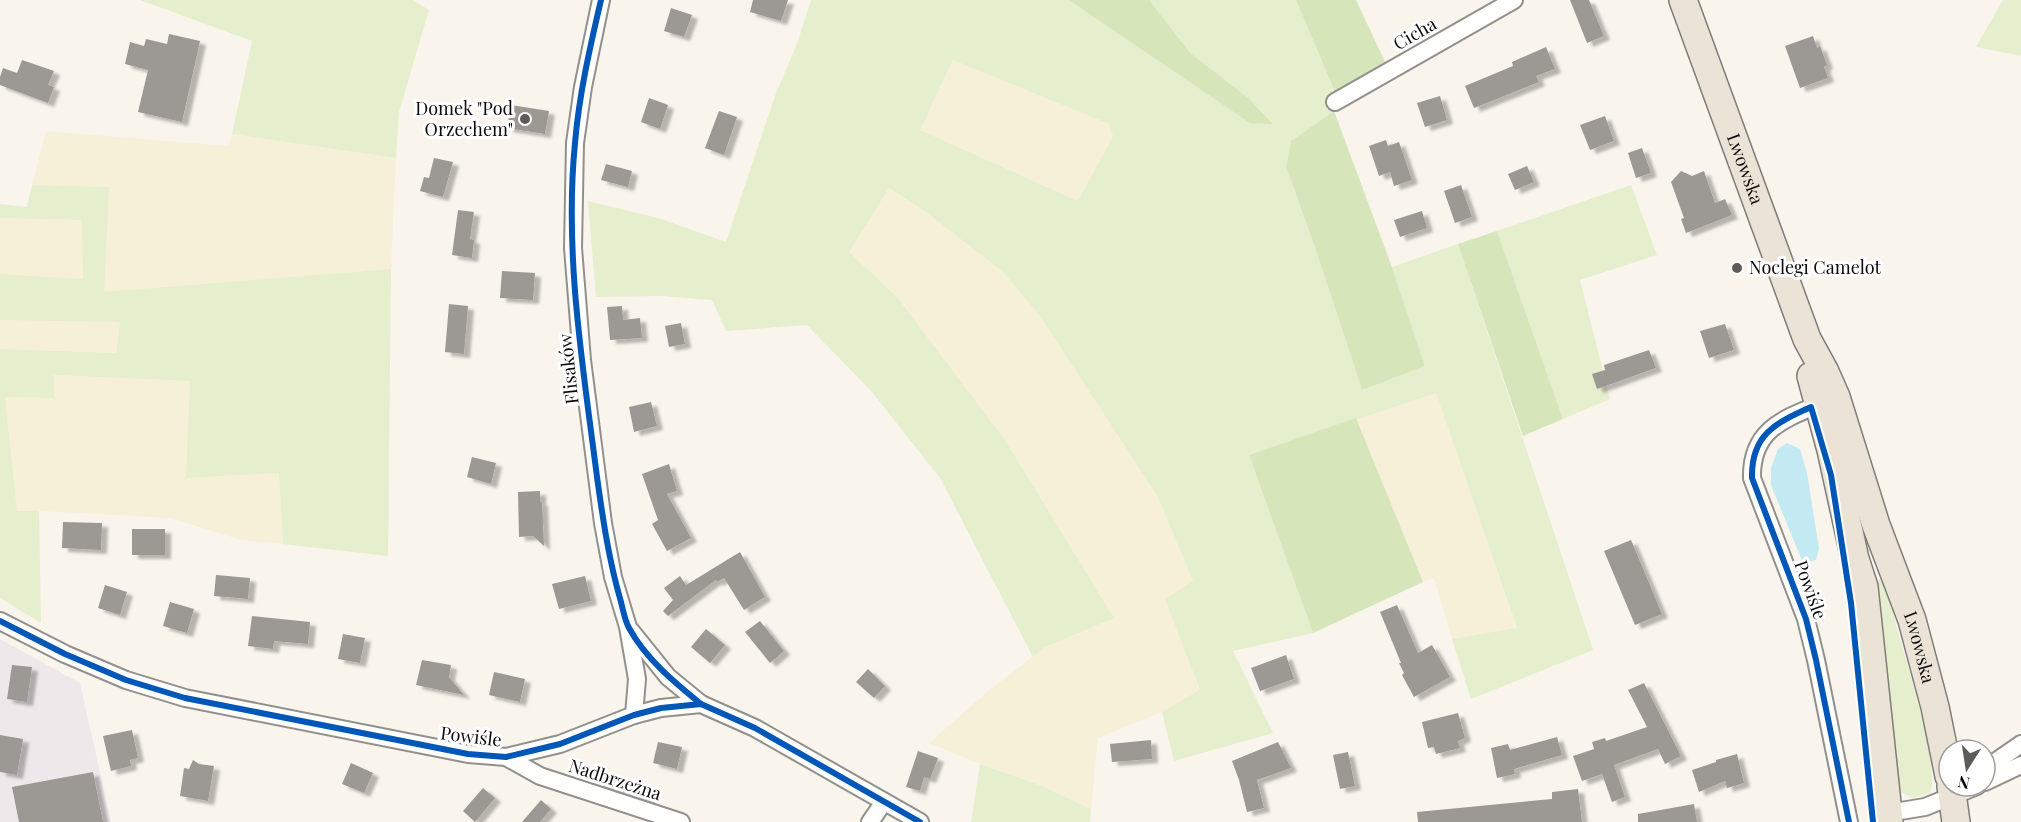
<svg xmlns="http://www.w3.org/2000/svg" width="2021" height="822" font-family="'Playfair Display',serif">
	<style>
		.industrial { fill: #efe8eb }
		.farmland { fill: #f6f0d9 }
		.green { fill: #e5eecd; fill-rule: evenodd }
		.forest { fill: #d6e6ba }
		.water { fill: #c3e9f3 }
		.building { fill: #9c9894; filter: url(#shadow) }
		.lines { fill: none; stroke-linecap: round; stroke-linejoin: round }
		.minor-casing { stroke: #92908c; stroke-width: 20 }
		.primary-casing { stroke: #7f7d7a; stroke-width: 30 }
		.minor { stroke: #fefefc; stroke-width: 16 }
		.primary { stroke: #ebe3d6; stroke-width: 27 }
		.cycleway-casing { stroke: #fff; stroke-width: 10 }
		.cycleway { stroke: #0057b8; stroke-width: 6 }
		.poi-dot { fill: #5e5c59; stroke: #fff; stroke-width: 2 }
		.labels { text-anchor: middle; stroke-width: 6; stroke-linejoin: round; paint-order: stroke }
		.street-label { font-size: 18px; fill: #0a0a0a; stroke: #fff }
		.poi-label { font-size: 18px; fill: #0a0a0a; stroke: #fff; text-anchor: end }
	</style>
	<defs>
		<filter id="shadow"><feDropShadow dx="6" dy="4" stdDeviation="1.5" flood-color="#0004"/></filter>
	</defs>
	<rect width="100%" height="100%" fill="#f9f5ed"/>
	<polygon class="industrial" points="0,639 80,683 111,822 0,822"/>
	<g class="farmland">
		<polygon points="953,60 1109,124 1113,136 1078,201 920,130"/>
		<polygon points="46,131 228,146 232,134 396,158 391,269 103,293 109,187 32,185"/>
		<polygon points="889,188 926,212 1003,272 1040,316 1158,497 1193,581 1166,600 1200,691 1162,712 1098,738 1091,809 1042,786 980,764 929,743 987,692 1045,647 1114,618 1005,440 897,297 849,252"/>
		<polygon points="0,218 83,220 83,279 0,274"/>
		<polygon points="0,320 120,321 116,353 0,349"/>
		<polygon points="53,375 190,381 187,478 279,473 283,544 241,540 170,518 39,511 17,512 5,397 54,398"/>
		<polygon points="1436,393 1517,629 1452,639 1434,578 1423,582 1356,418"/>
	</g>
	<g class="green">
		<polygon points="140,0 413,0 429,10 399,112 396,158 232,134 252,41"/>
		<path d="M811,0H1296L1335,92L1334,111L1291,141L1286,167L1315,247L1362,390L1425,366L1392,267L1458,244L1593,650L1471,699L1452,639L1517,628L1436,393L1249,455L1313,633L1233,651L1273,733L1174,761L1162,712L1200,690L1165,599L1193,581L1158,497L1040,316L1003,272L926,212L889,188L849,252L897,297L1005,440L1114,618L1045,647L1033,657L940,478L872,392L807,325L726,331L712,300L661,296L596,297L588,201L658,218L726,242L775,96L798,41ZM953,60L1109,124L1113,136L1078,201L920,130Z"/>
		<polygon points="2003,0 2021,0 2021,56 1976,47"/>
		<polygon points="32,185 109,187 104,292 391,269 388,556 283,544 279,473 186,478 190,381 54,375 54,398 5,397 17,511 39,511 41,623 0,598 0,349 116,353 120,322 0,320 0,274 83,279 82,220 0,218 0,204 27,207"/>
		<polygon points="1631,185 1657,255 1580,280 1610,399 1563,419 1497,231"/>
		<path d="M1880,579L1885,586C1893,618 1943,771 1930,793L1913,798L1901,792L1895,781L1875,582Z"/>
		<polygon points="980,764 1042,786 1091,809 1090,822 971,822"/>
	</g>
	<g class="forest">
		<polygon points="1069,0 1149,0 1190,53 1248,98 1273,124 1250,123"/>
		<polygon points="1296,0 1356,0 1386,64 1335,92"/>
		<polygon points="1334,111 1392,267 1425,366 1362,390 1315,247 1286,167 1291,141"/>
		<polygon points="1497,231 1563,419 1523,436 1458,244"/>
		<polygon points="1356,418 1423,582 1313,633 1249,455"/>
	</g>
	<polygon class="water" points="1787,443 1800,449 1807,473 1819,548 1816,560 1803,563 1771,485 1771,468 1778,449"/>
	<g class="building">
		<polygon points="753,0 788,0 781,21 750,12"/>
		<polygon points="1570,0 1589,0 1604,36 1587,43"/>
		<polygon points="671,8 692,15 684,37 664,31"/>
		<polygon points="169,34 200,41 182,122 138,112 148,70 125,64 130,42 144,46 146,39 167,44"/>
		<polygon points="1813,36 1817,48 1820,46 1827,65 1824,67 1828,78 1800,88 1785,46"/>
		<polygon points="1546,47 1555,69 1536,76 1539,82 1474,108 1465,86 1513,66 1512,62"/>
		<polygon points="22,60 54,71 48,85 54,87 48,103 0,85 0,77 3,68 17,73"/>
		<polygon points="1440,96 1447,120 1425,127 1417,103"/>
		<polygon points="649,98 668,105 660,129 641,122"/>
		<polygon points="511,105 549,111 545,134 507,128"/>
		<polygon points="719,111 737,117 724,155 705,148"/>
		<polygon points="1605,116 1614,141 1590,150 1580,125"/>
		<polygon points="1386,140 1388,146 1399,142 1412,180 1394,186 1390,172 1379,176 1369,146"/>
		<polygon points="1642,148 1651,173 1636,178 1628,153"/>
		<polygon points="434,158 453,162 443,197 420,191 424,177 429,178"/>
		<polygon points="606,164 632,171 628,187 601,180"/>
		<polygon points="1527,166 1534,182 1515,190 1508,174"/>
		<polygon points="1681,171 1692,176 1704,171 1715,203 1725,199 1732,215 1686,233 1681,219 1684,218 1671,182"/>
		<polygon points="1461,185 1472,217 1455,223 1444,191"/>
		<polygon points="458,210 474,212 470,239 474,240 472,258 452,255"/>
		<polygon points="1422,211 1427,228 1400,237 1394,220"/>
		<polygon points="502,271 535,273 533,300 500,298"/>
		<polygon points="449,304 468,306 464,354 445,352"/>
		<polygon points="622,306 623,320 640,318 642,338 610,340 607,307"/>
		<polygon points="681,323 685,344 669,347 665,326"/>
		<polygon points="1725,324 1734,350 1709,358 1700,331"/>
		<polygon points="1649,350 1656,368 1597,389 1592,374 1605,370 1604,365"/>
		<polygon points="651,402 657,426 634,432 629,407"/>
		<polygon points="472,457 496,463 491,484 467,477"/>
		<polygon points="669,464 677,491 667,494 691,538 667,551 652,524 658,520 642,474"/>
		<polygon points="540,491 540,502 542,502 544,546 533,536 519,537 518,492"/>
		<polygon points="63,522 102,523 101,550 62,548"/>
		<rect x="132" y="529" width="33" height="26"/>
		<polygon points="1631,540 1662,614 1635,625 1604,551"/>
		<polygon points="740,552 765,597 744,610 724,578 717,582 716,580 668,616 663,611 673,600 664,588 680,576 686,585"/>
		<polygon points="216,575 250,578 248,599 214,596"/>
		<polygon points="585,576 591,601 559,609 552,584"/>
		<polygon points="105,585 127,592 120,615 98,608"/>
		<polygon points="170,602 194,609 187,633 163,626"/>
		<polygon points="1397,605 1418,653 1432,645 1450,677 1414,697 1402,675 1404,673 1399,663 1401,663 1380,612"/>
		<polygon points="252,616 310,622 308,644 274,641 273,649 248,646"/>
		<polygon points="760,621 784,651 770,663 745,632"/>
		<polygon points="706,629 725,645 710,663 691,647"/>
		<polygon points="343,634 365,638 360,663 338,659"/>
		<polygon points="1286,655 1294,679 1260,691 1251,668"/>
		<polygon points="422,660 451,665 449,677 464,695 416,685"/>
		<polygon points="12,665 32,667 27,702 7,699"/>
		<polygon points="868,669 885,686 874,698 856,682"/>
		<polygon points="494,672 525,679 520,702 489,695"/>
		<polygon points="1644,683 1681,756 1665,764 1658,749 1614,765 1625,797 1612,802 1602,774 1582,781 1573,756 1594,749 1592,742 1605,738 1606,741 1647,727 1628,690"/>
		<polygon points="1458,713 1465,738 1458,741 1460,748 1436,754 1434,747 1428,748 1422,722"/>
		<polygon points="132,730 138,758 130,760 131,766 111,771 103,736"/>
		<polygon points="0,735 23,739 17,775 0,772"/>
		<polygon points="1557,737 1562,755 1514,769 1515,774 1497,778 1491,748 1508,744 1510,750"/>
		<polygon points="1151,740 1152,759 1112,762 1110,744"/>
		<polygon points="658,742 682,747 677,769 653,763"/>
		<polygon points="1278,742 1291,768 1257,780 1264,808 1247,812 1239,780 1232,761"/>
		<polygon points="918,751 938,758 930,779 924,777 920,791 906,787"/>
		<polygon points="1348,752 1355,786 1340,789 1333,755"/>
		<polygon points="1737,754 1744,783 1727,788 1725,781 1699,792 1692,770 1716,762 1716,760"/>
		<polygon points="193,760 199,764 214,766 208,801 180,796 184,768 189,769"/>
		<polygon points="351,763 373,773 364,793 342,784"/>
		<polygon points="593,767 654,787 650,801 589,780"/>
		<polygon points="93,772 103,822 19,822 12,787"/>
		<polygon points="483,788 495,798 475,822 463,811"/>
		<polygon points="1578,789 1582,822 1418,822 1417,812 1552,799 1552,792"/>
		<polygon points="541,800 551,809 540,822 522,822"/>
		<polygon points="1694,804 1697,822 1638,822 1638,814"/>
	</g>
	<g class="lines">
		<g class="minor-casing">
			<g id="minor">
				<polyline points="601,0 583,87 575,143 573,248 582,360 603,523 613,577 628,627 637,679 634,715"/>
				<polyline points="1335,102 1514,0"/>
				<path d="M1827,401C1787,418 1751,427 1752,478L1806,619L1816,660L1849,822"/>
				<polyline points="0,621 65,654 126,680 185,698 468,754 506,757 560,744 634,715 661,708 701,704 755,728 920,822"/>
				<polyline points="631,631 668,677 701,704"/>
				<polyline points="506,757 540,776 681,822"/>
				<polyline points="1985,769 2021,744"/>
				<polyline points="1985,782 2021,765"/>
				<polyline points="1888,813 1925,807 1977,786"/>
				<polyline points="870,822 884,802"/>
			</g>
		</g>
		<g class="primary-casing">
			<g id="primary">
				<path id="s1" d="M1683,0L1807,339L1825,372L1836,397L1876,525L1912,620L1935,707L1949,776"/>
				<polyline points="1811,376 1831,450 1855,559 1864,587 1889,822"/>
				<polyline points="1951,786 1956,822"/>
			</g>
		</g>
		<use href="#minor" class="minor"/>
		<use href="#primary" class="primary"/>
		<g class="cycleway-casing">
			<g id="cycleway">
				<path d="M601,0C590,47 579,95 575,143C564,254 583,367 597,477C603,520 609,561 621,602C623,610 625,621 629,628C646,659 674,682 701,704"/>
				<polyline points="0,621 65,654 126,680 185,698 468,754 506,757 560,744 634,715 661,708 701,704 755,728 920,822"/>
				<path d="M1849,822L1816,660L1806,619L1752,478C1751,435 1775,423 1811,407L1831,475L1851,603L1873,822"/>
			</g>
		</g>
		<use href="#cycleway" class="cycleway"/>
	</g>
	<g class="poi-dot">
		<circle cx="525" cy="119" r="6"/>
		<circle cx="1737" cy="268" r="6"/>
	</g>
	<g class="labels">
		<g class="street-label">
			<text transform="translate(1415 34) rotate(-30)" y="6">Cicha</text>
			<text dy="6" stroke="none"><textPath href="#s1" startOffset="180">Lwowska</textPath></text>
			<text transform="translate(569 369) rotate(-96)" y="6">Flisaków</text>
			<text transform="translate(1810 590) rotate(70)" y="6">Powiśle</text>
			<text dy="6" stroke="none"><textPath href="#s1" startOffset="690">Lwowska</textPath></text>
			<text transform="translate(471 737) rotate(7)" y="6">Powiśle</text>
			<text transform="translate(615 780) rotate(18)" y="6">Nadbrzeżna</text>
		</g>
		<g class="poi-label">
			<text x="513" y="115">Domek "Pod<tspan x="513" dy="21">Orzechem"</tspan></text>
			<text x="1749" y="274" text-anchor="start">Noclegi Camelot</text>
		</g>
	</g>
	<g transform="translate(1967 768) rotate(192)"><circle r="28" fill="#ffffff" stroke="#9d9d9d" stroke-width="1.5"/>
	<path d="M0-4.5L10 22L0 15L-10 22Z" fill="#5e5c59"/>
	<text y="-9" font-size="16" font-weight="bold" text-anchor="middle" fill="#0a0a0a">N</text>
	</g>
</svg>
